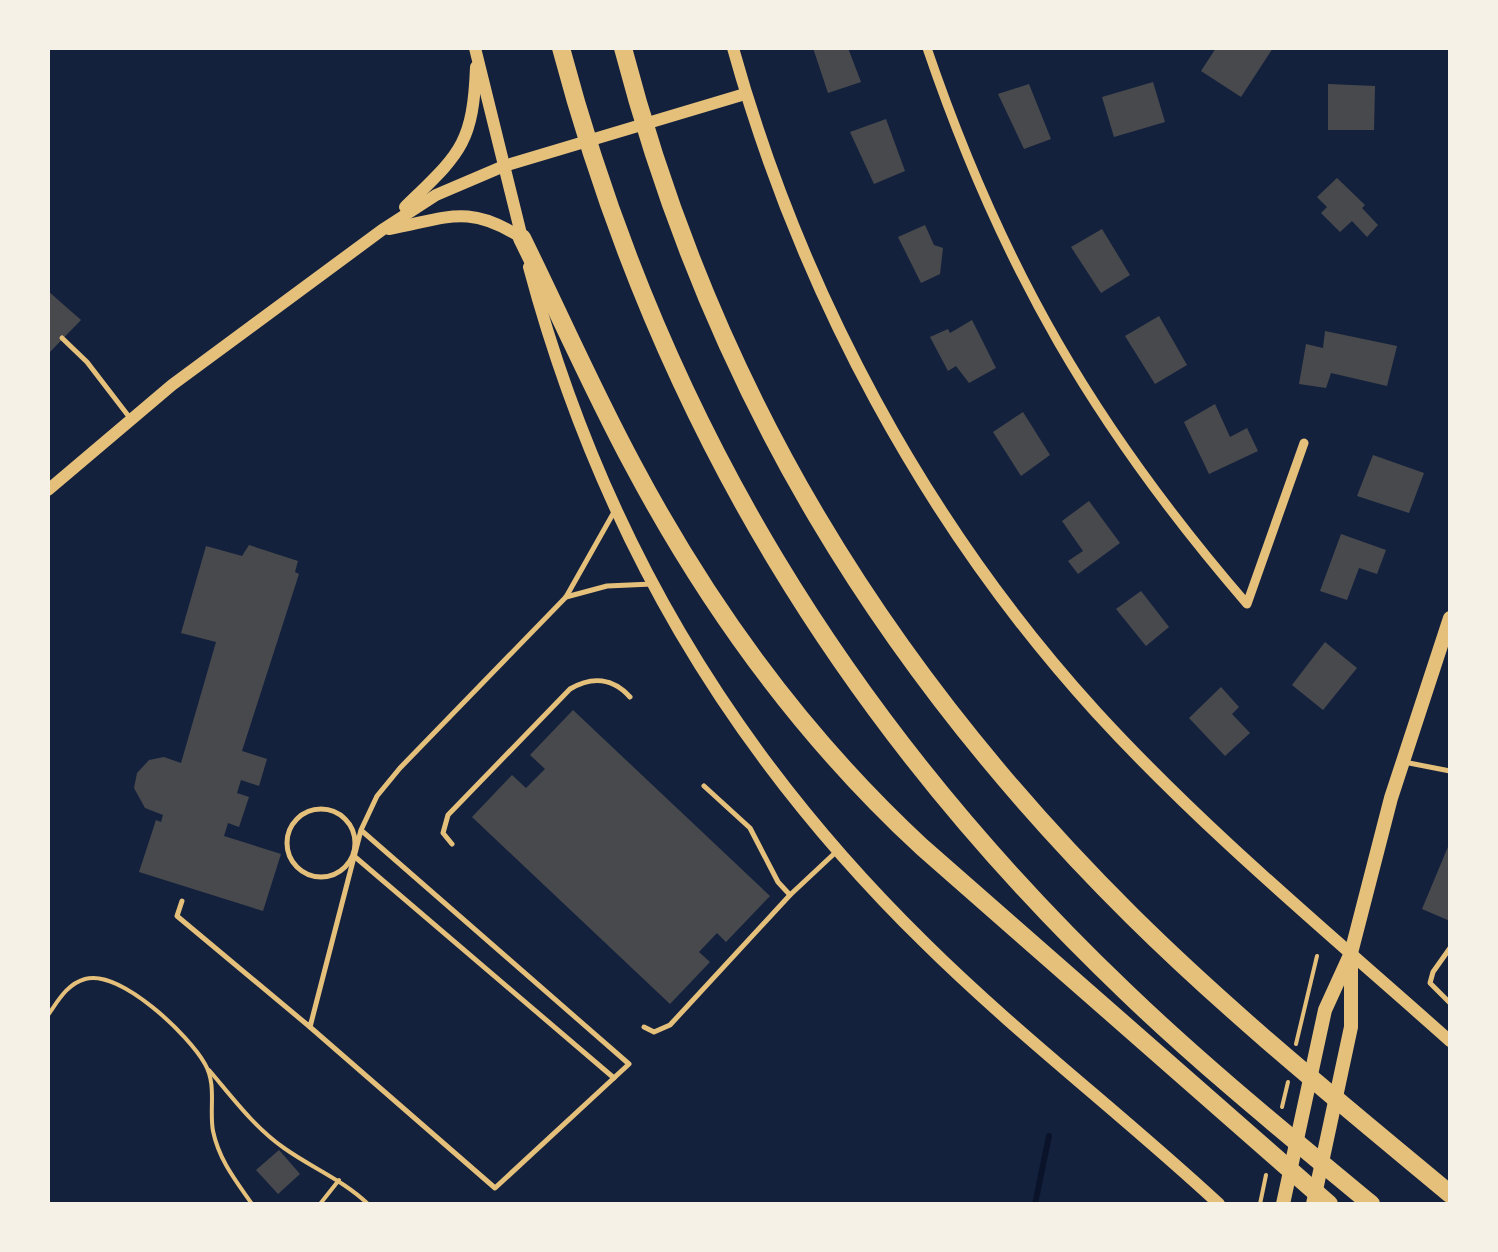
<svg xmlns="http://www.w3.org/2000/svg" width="1498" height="1252" font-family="Helvetica,sans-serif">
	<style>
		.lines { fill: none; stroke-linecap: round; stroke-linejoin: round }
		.stream { stroke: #0b132b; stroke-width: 6 }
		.building { fill: #48494c }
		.path { stroke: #e5c07b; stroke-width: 4 }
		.service { stroke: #e5c07b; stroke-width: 5 }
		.minor { stroke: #e5c07b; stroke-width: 9 }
		.secondary { stroke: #e5c07b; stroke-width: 12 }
		.primary { stroke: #e5c07b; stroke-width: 14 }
		.motorway { stroke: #e5c07b; stroke-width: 18 }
	</style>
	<rect width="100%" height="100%" fill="#14213d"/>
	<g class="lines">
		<polyline class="stream" points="1035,1204 1049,1136"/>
	</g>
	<g class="building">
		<polygon points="813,48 848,48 861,82 828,93"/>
		<polygon points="1216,48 1273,48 1241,97 1201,71"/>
		<polygon points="1153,82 1165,122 1114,137 1102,97"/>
		<polygon points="1029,84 1051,139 1024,149 998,94"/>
		<polygon points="1328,84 1375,86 1374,130 1328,130"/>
		<polygon points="886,119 905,171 874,184 850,132"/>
		<polygon points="1337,178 1365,205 1362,208 1378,225 1367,237 1352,221 1340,232 1321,213 1327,207 1317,197"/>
		<polygon points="925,225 934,245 943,248 940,274 921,283 898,237"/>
		<polygon points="1102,229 1130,275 1101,293 1071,247"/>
		<polygon points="48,291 81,320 48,354"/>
		<polygon points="1159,316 1187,365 1155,384 1125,336"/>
		<polygon points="972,320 996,368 969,383 956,366 948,371 930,337 948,329 950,333"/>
		<polygon points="1325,331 1397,346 1387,386 1331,373 1326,388 1299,384 1306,344 1323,348"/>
		<polygon points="1215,404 1230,437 1247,428 1258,451 1209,474 1184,422"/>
		<polygon points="1023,412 1050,455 1021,476 993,432"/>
		<polygon points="1373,455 1424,473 1409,513 1357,496"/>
		<polygon points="1089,501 1120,543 1078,574 1068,561 1083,551 1062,521"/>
		<polygon points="1341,534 1386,550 1377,574 1359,568 1347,600 1320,591"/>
		<polygon points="249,545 298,561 295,572 299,574 242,751 267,759 259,786 241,780 237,793 249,797 239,827 228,823 224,836 281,854 263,911 139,872 156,820 161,822 163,815 145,808 134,788 137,773 149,760 164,757 181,763 216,642 181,633 206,546 242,556"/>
		<polygon points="1141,591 1169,627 1146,646 1116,609"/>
		<polygon points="1325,642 1357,668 1323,710 1292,685"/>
		<polygon points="1221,687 1239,707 1232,714 1250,733 1225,756 1189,718"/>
		<polygon points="573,710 770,896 726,942 717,933 699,952 710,962 670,1004 472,817 512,775 526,788 545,769 530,755"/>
		<polygon points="1450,842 1450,921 1422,909"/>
		<polygon points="279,1150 300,1174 278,1194 256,1170"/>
	</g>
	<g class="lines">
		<g class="path">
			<path d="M48,1015C58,1001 67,984 85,979C120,969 189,1035 205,1064C217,1085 209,1109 213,1131C219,1160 236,1181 252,1204"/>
			<polyline points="1296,1044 1317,956"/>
			<path d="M209,1070C232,1097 254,1127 284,1148C312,1168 343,1180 368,1204"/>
			<polyline points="1282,1107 1288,1082"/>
			<polyline points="320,1204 339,1180"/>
			<polyline points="1260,1204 1266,1175"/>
		</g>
		<g class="service">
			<polyline points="62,338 87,362 130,418"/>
			<polyline points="566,597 607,586 652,584"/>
			<polyline points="1404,762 1450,771"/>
			<polyline points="704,786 750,828 778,882 790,895"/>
			<circle cx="321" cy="843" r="34"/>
			<path d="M452,844L443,833L448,815L570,689C592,676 613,678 630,697"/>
			<polyline points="354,856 614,1078"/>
			<polyline points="182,901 177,916 310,1027 361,830 377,796 400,768 566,597 614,512"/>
			<polyline points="1450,948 1433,972 1430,983 1450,1003"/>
			<polyline points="310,1027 495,1188 629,1064 362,831"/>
			<polyline points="644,1027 654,1032 670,1025 790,895 837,851"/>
		</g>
		<path class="minor" d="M927,48C1002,268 1095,428 1247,604L1304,443"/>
		<g class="secondary">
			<polyline points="475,48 523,242"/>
			<path d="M733,48C801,292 925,524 1096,712C1205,831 1330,934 1450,1041"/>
			<path d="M405,207C459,154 473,146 476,67"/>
			<path d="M389,229C448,218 468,203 522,238"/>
			<path d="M529,267C600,532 729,751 925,943C1018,1035 1123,1115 1219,1204"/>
			<polyline points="48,490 172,385 382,230 436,195 504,166 745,94"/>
		</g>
		<g class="primary">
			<polyline points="1283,1204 1325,1010 1351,953 1391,798 1450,618"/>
			<polyline points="1313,1204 1351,1027 1351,959"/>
		</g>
		<g class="motorway">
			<path d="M561,48C660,421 847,726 1126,992C1204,1067 1288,1135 1371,1204"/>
			<path d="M623,48C712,389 882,668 1132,916C1232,1015 1342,1104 1450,1194"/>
			<path d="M522,238C559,313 593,391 633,465C708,606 804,738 922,847L1329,1204"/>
		</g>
	</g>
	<rect width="1498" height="1252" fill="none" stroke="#f6f1e7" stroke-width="100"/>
</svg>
